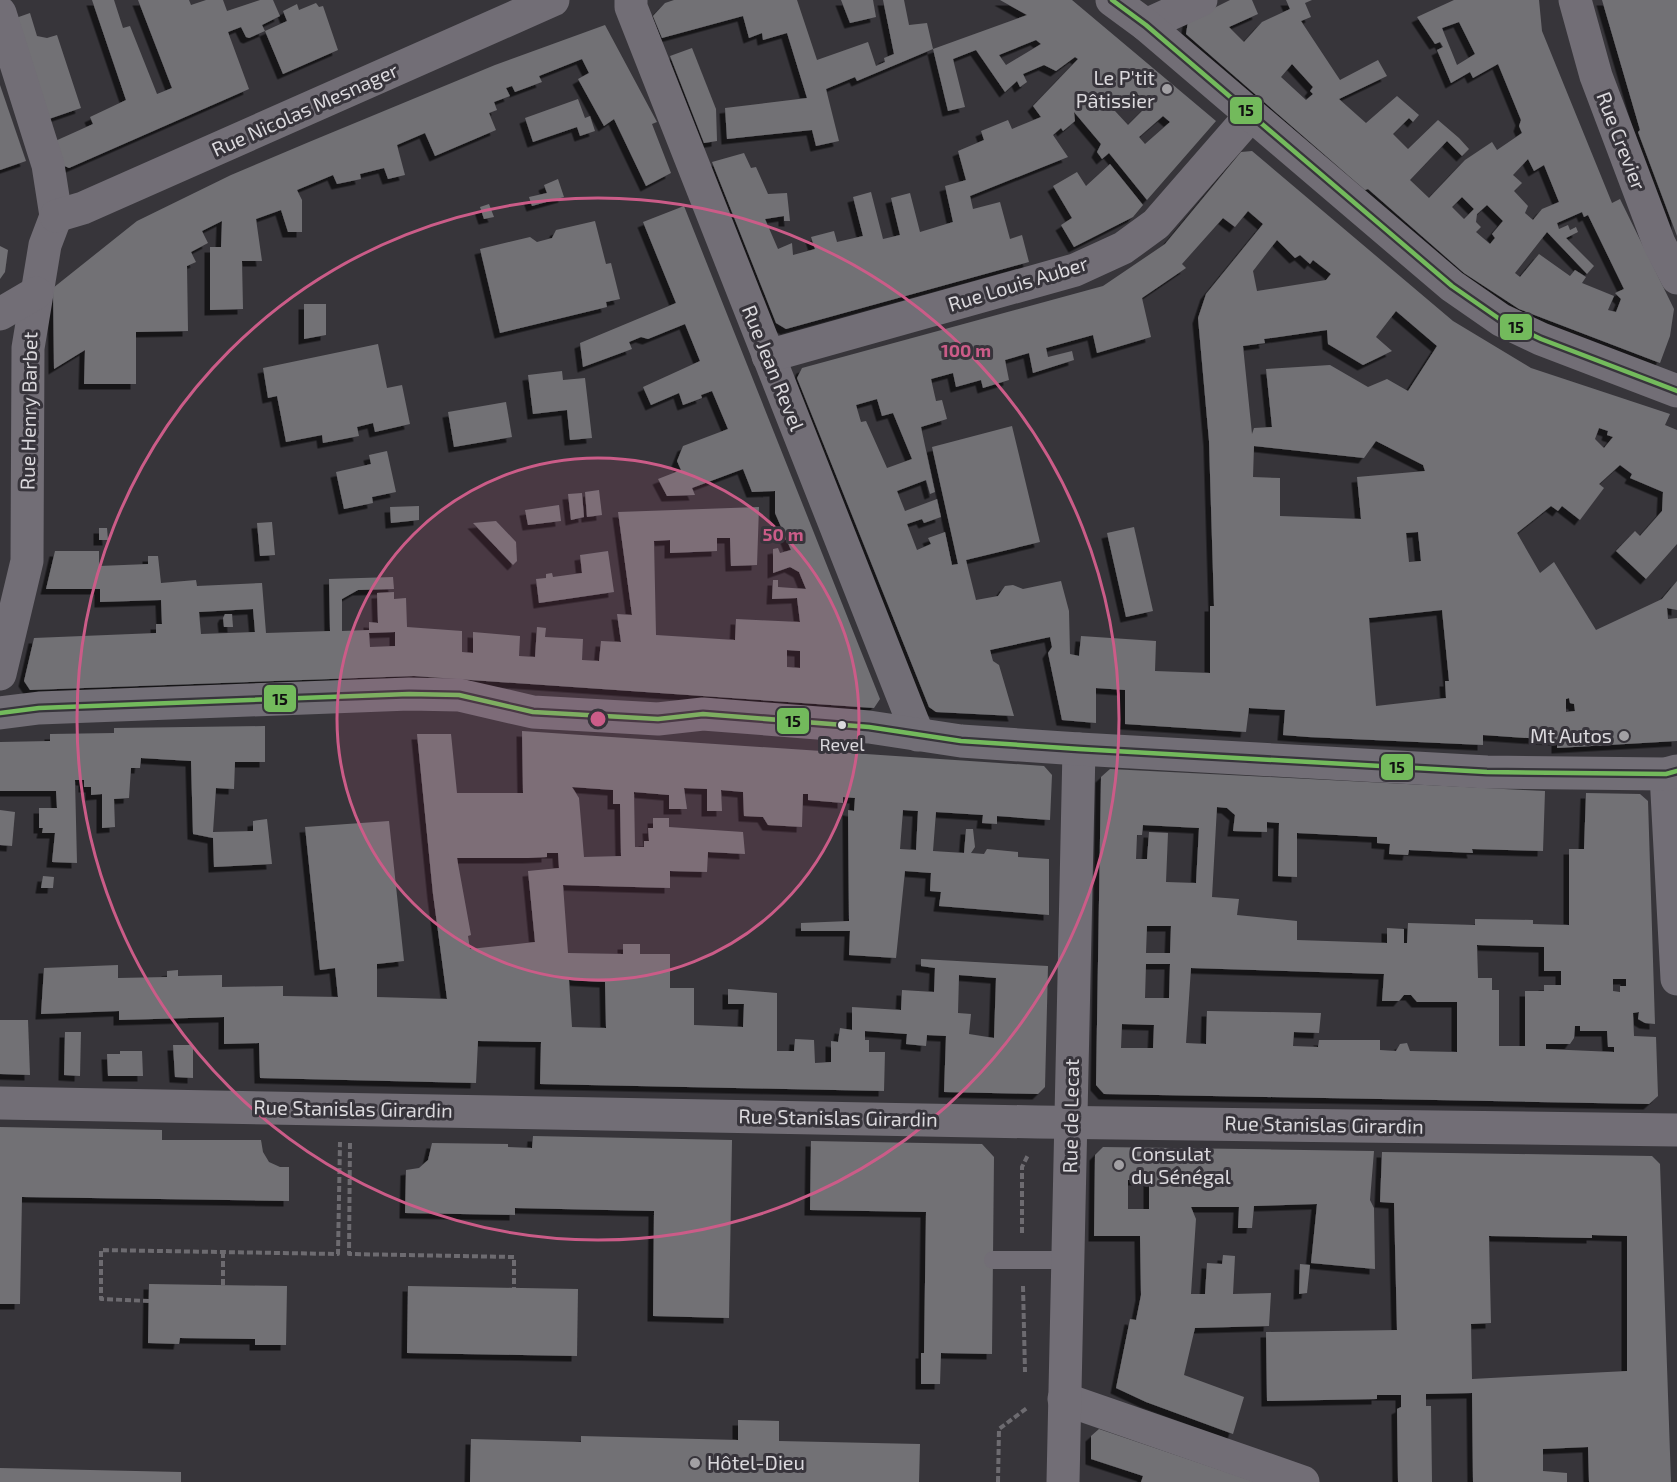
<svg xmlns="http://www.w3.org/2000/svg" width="1677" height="1482" font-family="'Exo 2',sans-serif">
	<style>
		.building { fill: #727175; fill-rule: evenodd; filter: url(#shadow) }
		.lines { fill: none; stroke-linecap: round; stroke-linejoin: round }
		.path { stroke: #6d6b70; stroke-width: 4; stroke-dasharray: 6 3; stroke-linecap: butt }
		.service { stroke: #726e76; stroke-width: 18 }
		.minor { stroke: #726e76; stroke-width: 33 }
		.tertiary { stroke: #726e76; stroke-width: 33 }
		.bus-1-casing { stroke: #37343b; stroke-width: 9 }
		.bus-1 { stroke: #73ba5c; stroke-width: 4.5 }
		.ring { fill: none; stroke: #cb5c88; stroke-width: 3 }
		.poi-dot { fill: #a2a0a4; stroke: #37343b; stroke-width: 2 }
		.bus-dot { fill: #dbd9dd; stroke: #37343b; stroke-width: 2 }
		.labels { text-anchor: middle; stroke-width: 6; stroke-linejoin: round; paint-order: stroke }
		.bus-label { font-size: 18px; fill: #dbd9dd; stroke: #37343b }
		.poi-label { font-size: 20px; fill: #dbd9dd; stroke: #37343b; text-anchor: end }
		.street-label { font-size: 20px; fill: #dbd9dd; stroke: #37343b }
		.centre { fill: #cb5c88; stroke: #37343b; stroke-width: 3 }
		.ring-label { font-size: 18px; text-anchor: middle; font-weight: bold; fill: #cb5c88; stroke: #37343b; stroke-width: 6; stroke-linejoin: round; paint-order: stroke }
		.line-badge { stroke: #37343b; stroke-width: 2 }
		.pale-badge-label { font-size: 16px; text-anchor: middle; font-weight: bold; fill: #111 }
	</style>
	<defs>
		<filter id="shadow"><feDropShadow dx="-5.5" dy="5.5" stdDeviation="0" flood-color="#0009"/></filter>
	</defs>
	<rect width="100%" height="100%" fill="#37353a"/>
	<g class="building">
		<polygon points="92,0 114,0 123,28 130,26 157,94 172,88 138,0 189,0 191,5 206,0 223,0 227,11 260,0 273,0 280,16 262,25 265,31 249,38 246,37 241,27 228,32 249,89 69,168 60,164 53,142 93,124 90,117 126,100"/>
		<polygon points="674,0 797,0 817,60 868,42 876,66 885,62 884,58 894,54 883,0 904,0 909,25 927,23 933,49 857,81 855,77 826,89 839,141 816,146 812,130 727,139 725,108 807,98 787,33 763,40 762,33 749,38 743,16 662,38 653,16 665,3"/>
		<polygon points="841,0 873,0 876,17 850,23"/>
		<path d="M1000,0H1072L1216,121L1147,200L1109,153L1102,159L1097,152L1101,144L1074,112L1075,121L1063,131L1061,128L1053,135L1068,157L970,196L973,209L1000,202L1010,239L1022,235L1029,262L786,329L776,323L712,162L744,153L751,168L756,167L768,194L787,193L790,221H784V216L765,219L778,249L792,243L793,255L815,249L811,237L834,231L837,242L863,236L853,197L871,192L883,239L900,235L891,198L910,193L920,232L953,222L945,186L966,180L958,151L984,140L981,131L1008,120L1012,129L1041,117L1033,106L1078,59L1075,57L1056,71L1044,65L1023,74L1027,82L1020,87L1017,81L1005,92L976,50L953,59L965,107L948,111L933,49L1027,15ZM1036,40L1041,44L1006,65L999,55ZM1135,92L1149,104L1128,125L1115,111ZM1163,116L1170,122L1145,144L1139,137Z"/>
		<path d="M1230,0H1252L1258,14L1229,27L1244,42L1262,22L1290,9L1286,0H1312L1305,3L1311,17L1301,21L1340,80L1378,60L1387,76L1339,99L1366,123L1397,96L1419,115L1413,122L1409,118L1393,134L1408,149L1438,120L1459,138L1469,149L1462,156L1447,141L1410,180L1429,198L1465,160L1492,142L1497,150L1522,133L1519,126L1521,120L1498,64L1473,78L1470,72L1451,83L1437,50L1443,47L1440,42L1435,44L1417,17L1454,0H1539L1542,31L1612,203L1620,199L1674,309L1670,336L1660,363L1519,309L1464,273L1368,189L1365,190L1186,34L1188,21ZM1459,22L1475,54L1457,65L1442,28ZM1292,64L1313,87L1310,91L1313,94L1306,100L1281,77ZM1528,159L1534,171L1544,165L1559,202L1542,209L1533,220L1525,213L1528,206L1514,191L1522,183L1513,175ZM1462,197L1474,209L1464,219L1452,207ZM1487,205L1503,221L1492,234L1495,238L1490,244L1476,232L1481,227L1476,222L1477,214ZM1582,212L1584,217L1588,215L1624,289L1615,293L1621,299L1616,312L1608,310L1614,296L1582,283L1586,277L1575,270L1570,276L1539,254L1520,277L1515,273L1547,232L1587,274L1594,266L1566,238L1578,232L1576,227L1570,230L1568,225L1559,229L1557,223Z"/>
		<polygon points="1602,0 1677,0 1677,236 1638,132 1640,130"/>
		<polygon points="316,3 319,7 323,6 338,50 283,74 265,31 287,21 283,11 297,4 299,10"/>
		<polygon points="30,13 37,36 47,38 57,35 81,108 46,120 13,19"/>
		<polygon points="605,25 657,122 652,124 671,173 646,186 614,119 604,126 578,79 589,73 582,59 539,76 542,82 515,92 512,86 506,88 510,96 494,102 497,110 489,113 496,130 435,156 425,133 397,145 405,175 388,179 384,168 360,174 361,179 337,184 333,175 297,190 302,200 302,232 288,232 281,210 256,219 262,261 242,261 243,309 210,310 210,247 221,247 222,221 202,231 208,243 191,252 196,262 187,266 188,331 136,332 136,384 84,384 85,350 54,369 53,288 137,221 231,175 309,142 495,65"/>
		<polygon points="692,48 716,109 717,141 704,143 670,56"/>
		<polygon points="0,85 26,161 0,170"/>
		<polygon points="578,99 585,118 590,116 595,131 580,136 577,127 533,142 525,118"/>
		<path d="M1252,151L1453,321L1531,368L1670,414L1665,425L1677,430V544L1646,579L1616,551L1635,531L1640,536L1662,511L1663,492L1630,478L1632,474L1620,465L1599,484L1604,488L1580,520L1562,506L1558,511L1551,506L1517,533L1540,573L1554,562L1596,630L1662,599L1677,581V610L1667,608L1668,619L1677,618V741L1557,748V740L1483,735V745L1308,737L1283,735L1285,710L1249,708L1246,732L1125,724V690L1096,688V723L1062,720L1048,653L1052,647L1050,637L990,650L993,661L999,665L1014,716L936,712L929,707L797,378L802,368L1103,286L1165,244L1241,152ZM1248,211L1263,224L1206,294L1198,318L1209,441L1214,606H1210V673L1155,671L1156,641L1081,636L1079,656L1070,654L1069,611L1061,581L1023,589L1013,585L1005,586L998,596L976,600L966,560L1040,542L1012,426L932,447L958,564L952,565L945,532L928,538L931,544L917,550L907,524L922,519L924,523L941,517L937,499L905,511L897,491L926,480L930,494L935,492L921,427L947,419L942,400L936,401L931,379L953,373L956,387L981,380L983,388L1009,380L1005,360L1029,353L1033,373L1074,360L1072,351L1048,357L1046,348L1093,335L1097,353L1151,337L1142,298L1186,268L1182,264L1223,218L1235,227ZM1277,240L1295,258L1300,255L1310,264L1313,260L1331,274L1326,280L1257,291L1253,271ZM1396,311L1437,346L1408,391L1387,379L1368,387L1330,365L1266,369L1272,427L1254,428L1252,434L1243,346L1265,343L1264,339L1327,330L1328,344L1363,365L1392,351L1376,337ZM877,399L882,416L893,413L912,459L887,468L866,421L861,422L856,405ZM1599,428L1608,431L1607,435L1613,437L1604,448L1595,439ZM1376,441L1423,465L1425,471L1357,477L1361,519L1280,516V478L1253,477L1254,446L1364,458ZM1418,532L1421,561L1409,562L1406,533ZM1442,610L1449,681H1445L1446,698L1376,706L1369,618ZM1569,698L1570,703L1574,704L1575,711L1566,712V699Z"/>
		<polygon points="1110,164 1143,205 1133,217 1074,247 1061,225 1072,218 1053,186 1077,172 1086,186"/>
		<polygon points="558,179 564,197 532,206 529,197 547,193 544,185"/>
		<polygon points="489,204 494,217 484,219 480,207"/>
		<path d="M684,206L880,699L874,708L414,676L30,690L24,681L34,638L156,633V624H162L161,600L100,602V589H46L55,551H99V566L148,564V556H158L161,583L196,580L197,586L262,583L266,633L330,631L329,579L393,577L394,589L358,590L342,599V631L369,630V622L378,623L377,593L394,592V599L406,598L407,627L462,631V652L473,653V632L520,636L519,656L535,657L537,627L546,628L545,637L583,639L582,660L599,661L601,641L621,642L617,614L632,615L618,512L759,507L757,565L731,566L730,538H717V551L670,553V540L654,541L656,635L735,640L736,619L800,622L797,598L772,599L773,580H778V587L806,589L799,572L790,567L773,573V549L778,548L780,553L791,550L775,513V491L752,492L743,469L692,488L695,495L667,496L658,479L681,470L677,461L683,446L728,429L712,391L701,395L702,398L683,405L679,393L651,405L643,387L700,361L685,324L648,339L641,337L629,342L632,349L583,367L580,343L676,303L643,222ZM253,609L255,632L201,634L199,612ZM395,632V646L370,647L369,633ZM787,650L800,651V668L787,667Z"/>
		<polygon points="595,221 606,264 611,263 620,299 606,302 607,307 500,333 480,249 530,237 537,242 552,238 556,230"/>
		<polygon points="0,246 8,250 5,272 0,279"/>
		<polygon points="304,304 326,304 326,335 304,339"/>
		<polygon points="378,344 387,388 402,385 410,424 375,432 373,423 357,427 359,436 323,443 322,435 286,442 277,396 268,398 263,368"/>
		<polygon points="562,371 563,380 585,378 592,438 570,440 567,410 533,414 528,375"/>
		<polygon points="506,402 512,437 454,447 448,412"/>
		<polygon points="387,451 396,492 372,497 373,503 344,509 336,472 371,464 369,455"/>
		<polygon points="599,490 602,515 587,517 585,492"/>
		<polygon points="582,493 584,517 571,520 568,494"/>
		<polygon points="559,505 561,521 528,525 525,510"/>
		<polygon points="419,506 419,520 391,523 390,507"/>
		<polygon points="496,521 516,542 517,561 513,565 473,523"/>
		<polygon points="272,522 275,555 260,556 257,523"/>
		<polygon points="1134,527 1153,611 1126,617 1107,533"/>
		<polygon points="99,528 107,528 108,540 99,540"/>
		<polygon points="608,551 614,592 539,603 536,579 546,578 546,574 552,573 553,577 582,573 580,555"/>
		<polygon points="225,614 232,614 233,627 224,627 223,618"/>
		<polygon points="265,726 265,762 235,762 234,789 216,788 213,832 253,831 253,821 267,819 272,864 214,867 213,838 193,834 191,761 141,758 140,768 131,768 129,798 114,799 115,827 102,828 102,794 91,795 91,787 84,787 84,780 75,780 77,863 52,862 55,833 42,833 43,828 39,828 39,808 57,808 56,791 0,791 0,742 50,741 50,734 114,733 114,728"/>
		<path d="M522,731L1044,766L1052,775L1050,820L997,816V824L982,823L983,815L936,812L933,851L964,853L966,829H973L975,847L971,853L984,854L987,849L1018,852V857L1049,859V915L939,906L941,892L930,891L931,873L905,871L896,958L849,955L850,931H801V923L849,921L848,810L854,811L855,798L843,797V803L808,800V794H803L802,827L768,825L763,817L744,816L743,792L721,790L722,811H707V789L684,788L687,809H669V795L634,792L635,847H644V841H649L648,828H653V818H669V827L743,832L745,854L708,852L707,872L670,871V888L563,885L568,953L623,954V944H640V954H670V988H694V1025L743,1027L744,1004H728V989L777,993V1051H794L795,1039L814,1040L815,1063L831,1062V1041L838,1042L840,1028L852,1030V1007L901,1010L902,990L934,992L935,968L921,966V959L1048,966L1045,1087L1038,1094L944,1092L946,1036L927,1035L926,1046L906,1044L907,1034L865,1031V1040H869V1052H885L884,1091L540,1084L541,1042L478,1041L476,1083L260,1078L259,1043L224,1044V1017L119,1020V1011L41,1014L44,968L118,965V978L167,977V971L178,970V976L222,975V987L283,986V996L338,997L335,968L320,970L305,827L389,821L404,961L377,964V997L447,999L433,894L417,734H451L457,793H523ZM572,787L613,790V804H620L621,856L584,857L579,798ZM903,810L918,811L916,850L900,849ZM547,853H558L559,868L528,871L535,942L470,949L468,936L471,935L457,858H528L547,857ZM959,975L996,978L994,1038L969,1034L971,1014L958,1013ZM569,980L605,982L606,1028L572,1027Z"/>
		<path d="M1110,769L1545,791L1543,851L1472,849L1473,853L1409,850L1408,855L1389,854L1390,844L1377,843V837L1297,833V877L1278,876L1279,823L1267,822V832L1233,831L1235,815L1227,808L1217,807L1212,897L1239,899L1237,915L1297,921V940L1387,943V928L1404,929V943H1407L1408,923L1475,925V919L1533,920V924L1569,925V849H1584L1586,793L1640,794L1648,801L1655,1024L1645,1023L1638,1019L1639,1012L1633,1013L1634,1036L1656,1037L1658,1096L1649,1104L1104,1094L1096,1085L1101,777ZM1143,825L1199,828L1196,883L1166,882L1168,833L1149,832L1147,859H1136L1137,835H1142ZM1147,926H1171L1170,953H1146ZM1477,945L1544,947V971H1561V985H1544V991H1525V1046H1499V990H1492V978H1478ZM1146,964H1170L1169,998H1145ZM1191,968L1384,974L1382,1001H1399L1404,995H1411L1417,1002H1457V1052L1410,1051L1407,1043L1400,1044L1396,1051L1380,1050V1040H1319L1318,1047L1293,1046L1294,1032L1319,1033L1321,1013L1207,1011L1206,1044L1186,1043ZM1613,979H1626V986H1620V992L1613,991ZM1122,1024L1154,1025L1153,1048H1121ZM1575,1026H1580V1031H1607L1608,1047H1614V1052L1546,1049V1044H1570L1574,1038Z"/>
		<polygon points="0,810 15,812 12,846 0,845"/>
		<polygon points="43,876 54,877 53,888 41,888"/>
		<polygon points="0,1020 28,1020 30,1075 0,1074"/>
		<polygon points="65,1032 81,1032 80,1076 64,1075"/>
		<polygon points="173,1045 193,1045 193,1078 175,1077"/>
		<polygon points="120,1051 142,1051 143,1076 108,1076 107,1054 120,1054"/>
		<polygon points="0,1127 162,1130 162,1140 261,1140 263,1152 269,1162 280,1167 289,1167 289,1201 22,1197 20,1304 0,1304"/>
		<polygon points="533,1136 732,1140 729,1318 653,1316 654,1211 515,1208 515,1215 405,1213 406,1170 419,1168 428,1160 432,1143 508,1144 508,1147 532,1148"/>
		<polygon points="811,1141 982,1144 994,1157 992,1354 941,1353 940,1384 921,1384 921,1353 924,1353 926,1212 810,1210"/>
		<path d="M1103,1147L1374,1151L1370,1200L1374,1208L1375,1269L1311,1263L1317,1204L1254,1206L1252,1228H1238L1239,1207H1191L1196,1219L1191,1294H1205L1207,1263L1222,1264L1223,1255L1235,1256L1233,1294L1271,1293L1269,1326L1195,1328L1184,1375L1244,1397L1233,1434L1146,1402L1116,1388L1130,1319L1136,1320L1141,1295L1140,1236H1094L1095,1155ZM1128,1180H1149V1209H1128Z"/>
		<path d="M1382,1152L1652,1156L1660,1164L1671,1482H1589L1588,1447L1543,1449V1471L1567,1473V1482H1473L1472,1393L1426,1394V1406H1431L1432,1482H1398L1397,1409L1401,1407V1395H1377V1399L1267,1401L1266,1332L1397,1330L1394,1203L1380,1202ZM1592,1235L1627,1236V1371L1472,1379L1471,1324L1491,1323L1489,1236L1592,1238Z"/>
		<polygon points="1300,1264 1310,1265 1307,1293 1299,1294"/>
		<polygon points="149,1284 287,1286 286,1345 255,1345 255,1339 180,1338 179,1344 148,1343"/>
		<polygon points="408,1286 578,1289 577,1356 407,1353"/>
		<polygon points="738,1420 779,1421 779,1441 920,1444 919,1482 470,1482 471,1439 581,1442 581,1436 738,1440"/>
		<polygon points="1099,1429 1255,1482 1141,1482 1143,1476 1091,1459 1091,1436"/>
		<polygon points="0,1468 181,1472 181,1482 0,1482"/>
	</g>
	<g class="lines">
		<g class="path">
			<polyline points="350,1143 349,1254 514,1257 514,1288"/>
			<polyline points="1022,1233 1022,1167 1028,1155"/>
			<polyline points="223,1252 223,1285"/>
			<polyline points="1023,1286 1025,1372"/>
			<polyline points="149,1301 101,1299 101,1250 338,1254 340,1142"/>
			<polyline points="998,1482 999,1429 1027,1408"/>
		</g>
		<polyline class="service" points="993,1260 1068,1260"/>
		<g class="minor">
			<polyline points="631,0 631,7 918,735"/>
			<polyline points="0,13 48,165 56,216 45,245 28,348 27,561 0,674"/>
			<polyline points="1146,25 1201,0"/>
			<polyline points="56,216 83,208 553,0"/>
			<polyline points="0,314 36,293"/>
			<polyline points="768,356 1075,270 1123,248 1156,224 1250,116"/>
			<polyline points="1666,774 1677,979"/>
			<polyline points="1064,1399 1303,1482"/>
			<polyline points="1063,1482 1079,749"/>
		</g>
		<g class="tertiary">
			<polyline points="1112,0 1146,25 1452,286 1501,320 1541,339 1677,391"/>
			<polyline points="1575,0 1596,76 1659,243 1677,278"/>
			<polyline points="0,713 39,708 409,694 459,695 533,712 658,719 703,714 869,727 961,741 1079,749 1487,772 1666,774 1677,771"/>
			<polyline points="0,1103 1038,1122 1677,1130"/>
		</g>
		<g class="bus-1-casing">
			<g id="bus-1">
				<polyline points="1112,0 1146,25 1452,286 1501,320 1541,339 1677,391"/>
				<polyline points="0,713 39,708 409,694 459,695 533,712 658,719 703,714 869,727 961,741 1079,749 1487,772 1666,774 1677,771"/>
			</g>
		</g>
		<use href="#bus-1" class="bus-1"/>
	</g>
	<circle cx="598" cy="719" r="261" fill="#cb5c88" fill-opacity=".12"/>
	<g class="ring">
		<circle cx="598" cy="719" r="261"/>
		<circle cx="598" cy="719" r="521"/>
	</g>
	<g class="poi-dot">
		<circle cx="1167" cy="89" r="6"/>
		<circle cx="1624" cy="736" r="6"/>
		<circle cx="1119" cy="1165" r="6"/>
		<circle cx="695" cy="1463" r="6"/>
	</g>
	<circle class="bus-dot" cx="842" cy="725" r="5"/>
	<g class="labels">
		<g class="bus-label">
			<text x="842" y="751">Revel</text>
		</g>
		<g class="poi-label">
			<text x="1155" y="85">Le P'tit<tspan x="1155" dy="23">Pâtissier</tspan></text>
			<text x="1612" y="743">Mt Autos</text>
			<text x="1131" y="1161" text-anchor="start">Consulat<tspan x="1131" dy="23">du Sénégal</tspan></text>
			<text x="707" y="1470" text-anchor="start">Hôtel-Dieu</text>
		</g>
		<g class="street-label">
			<text transform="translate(305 110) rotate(-24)" y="7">Rue Nicolas Mesnager</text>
			<text transform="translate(1621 141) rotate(69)" y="7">Rue Crevier</text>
			<text transform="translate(1018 284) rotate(-17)" y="7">Rue Louis Auber</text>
			<text transform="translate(773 368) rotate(68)" y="7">Rue Jean Revel</text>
			<text transform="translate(29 411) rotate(-89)" y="7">Rue Henry Barbet</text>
			<text transform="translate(353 1109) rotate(1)" y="7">Rue Stanislas Girardin</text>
			<text transform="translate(1071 1116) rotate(-89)" y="7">Rue de Lecat</text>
			<text transform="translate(838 1118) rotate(1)" y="7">Rue Stanislas Girardin</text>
			<text transform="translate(1324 1125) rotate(1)" y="7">Rue Stanislas Girardin</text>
		</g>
	</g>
	<circle cx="598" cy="719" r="9" class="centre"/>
	<g class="ring-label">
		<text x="966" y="357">100 m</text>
		<text x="783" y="541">50 m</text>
	</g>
	<g class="line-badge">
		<rect x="1229" y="96" width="34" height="29" rx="6" fill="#73ba5c"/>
		<rect x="1499" y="313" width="34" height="28" rx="6" fill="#73ba5c"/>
		<rect x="263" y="684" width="34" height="29" rx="6" fill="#73ba5c"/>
		<rect x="776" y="707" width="34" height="28" rx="6" fill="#73ba5c"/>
		<rect x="1380" y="753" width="34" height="28" rx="6" fill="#73ba5c"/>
	</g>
	<g class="pale-badge-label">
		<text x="1246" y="116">15</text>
		<text x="1516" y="333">15</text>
		<text x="280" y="705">15</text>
		<text x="793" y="727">15</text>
		<text x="1397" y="773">15</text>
	</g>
</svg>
